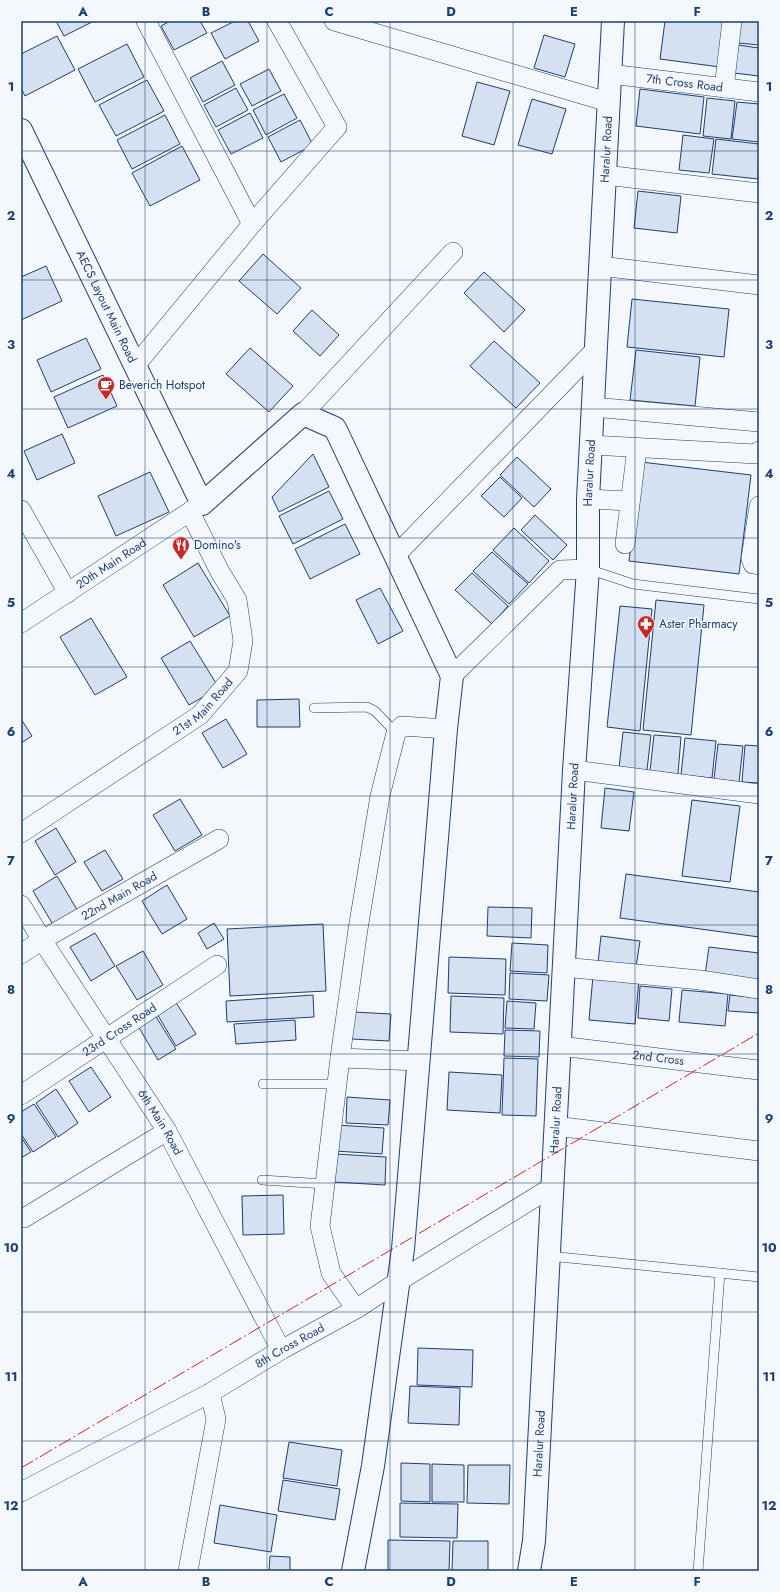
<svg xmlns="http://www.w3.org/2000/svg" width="780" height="1592" font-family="Jost,sans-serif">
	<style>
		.building { fill: #d5e0f0; stroke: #1d3f73 }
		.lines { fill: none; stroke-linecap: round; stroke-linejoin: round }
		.service-casing { stroke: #1d3f73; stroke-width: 10 }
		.minor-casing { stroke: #1d3f73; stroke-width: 20 }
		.tertiary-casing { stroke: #1d3f73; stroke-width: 24 }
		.service { stroke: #f4f7fb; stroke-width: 9 }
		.minor { stroke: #f4f7fb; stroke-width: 19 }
		.tertiary { stroke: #f4f7fb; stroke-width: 22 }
		.power { stroke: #c62828; stroke-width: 1; stroke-dasharray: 14 3 2 3; stroke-linecap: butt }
		.grid { fill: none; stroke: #1d3f73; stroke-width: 1; stroke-opacity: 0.55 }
		.labels { text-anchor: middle; stroke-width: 3; stroke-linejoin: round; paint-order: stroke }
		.street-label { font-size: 12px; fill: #1d3f73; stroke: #f4f7fb }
		.poi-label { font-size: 12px; fill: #1d3f73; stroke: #f4f7fb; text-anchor: start }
		.neatline { fill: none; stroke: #1d3f73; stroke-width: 1.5 }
		.grid-label { font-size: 13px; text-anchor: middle; font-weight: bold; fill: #1d3f73 }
	</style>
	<rect width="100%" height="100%" fill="#f4f7fb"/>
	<g class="building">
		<polygon points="56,21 94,21 64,36"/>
		<polygon points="170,21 200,21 207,33 174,50 161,26"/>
		<polygon points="235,21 248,21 259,41 225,59 211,33"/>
		<polygon points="665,21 726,21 720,67 660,59"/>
		<polygon points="740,21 759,21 759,45 738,43"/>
		<polygon points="544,35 575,44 565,77 534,68"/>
		<polygon points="57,36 75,70 25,96 21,88 21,54"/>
		<polygon points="127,44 144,77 95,102 78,69"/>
		<polygon points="738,45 759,48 759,76 734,73"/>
		<polygon points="222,61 235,85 203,102 190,78"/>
		<polygon points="269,69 281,91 252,106 240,84"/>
		<polygon points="147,80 164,111 116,136 99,105"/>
		<polygon points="477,82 510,91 494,145 462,136"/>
		<polygon points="236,88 248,110 216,127 204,105"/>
		<polygon points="640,89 704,97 700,134 636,126"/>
		<polygon points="284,94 297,118 266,135 253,110"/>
		<polygon points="707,98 735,101 731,139 703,136"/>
		<polygon points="532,99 566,109 552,154 518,145"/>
		<polygon points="737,102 759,104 759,142 732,139"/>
		<polygon points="250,113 263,138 231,154 218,130"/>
		<polygon points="165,115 180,144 132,169 117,140"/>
		<polygon points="300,120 313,145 281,162 268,137"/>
		<polygon points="683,135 714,139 709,173 679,170"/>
		<polygon points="716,139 759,144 758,179 712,174"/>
		<polygon points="182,146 200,180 150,206 132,173"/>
		<polygon points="638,191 681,196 677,233 634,228"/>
		<polygon points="263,254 301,288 277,314 239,281"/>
		<polygon points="46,266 62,301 21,320 21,277"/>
		<polygon points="484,272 525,310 504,332 464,293"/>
		<polygon points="632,299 729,309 724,357 627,347"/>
		<polygon points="312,310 339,335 320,356 293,331"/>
		<polygon points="86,338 101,369 51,392 37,360"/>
		<polygon points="494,341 540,383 516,408 470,366"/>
		<polygon points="250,348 293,386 269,412 226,374"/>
		<polygon points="636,350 700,357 695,406 630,400"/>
		<polygon points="103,375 117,406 68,428 54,397"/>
		<polygon points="62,434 75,463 37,480 24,451"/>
		<polygon points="313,454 329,487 279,512 272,497"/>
		<polygon points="517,457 551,489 534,507 500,475"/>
		<polygon points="641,462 751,475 739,574 629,561"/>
		<polygon points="150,472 169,512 116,536 98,496"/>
		<polygon points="500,477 522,498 504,517 481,496"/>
		<polygon points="329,491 343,519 293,544 279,516"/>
		<polygon points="535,515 567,545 553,560 521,530"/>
		<polygon points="345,524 360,554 310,579 295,549"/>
		<polygon points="514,528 549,561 529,583 493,550"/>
		<polygon points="492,552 528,584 509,604 473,571"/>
		<polygon points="198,563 230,616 194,637 163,585"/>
		<polygon points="472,573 508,606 492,624 455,590"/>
		<polygon points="380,588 403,631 378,644 356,600"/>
		<polygon points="656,600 704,605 691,735 643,730"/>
		<polygon points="620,606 652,609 640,731 607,727"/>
		<polygon points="91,618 127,677 95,695 60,637"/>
		<polygon points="190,641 219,688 189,705 161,658"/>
		<polygon points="299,699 300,727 257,727 257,700"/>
		<polygon points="21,719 32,736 21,743"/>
		<polygon points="226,719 247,754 223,768 202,733"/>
		<polygon points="623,732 651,735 647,770 619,768"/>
		<polygon points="654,735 681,737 678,774 650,771"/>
		<polygon points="685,738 716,741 712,778 681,775"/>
		<polygon points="718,744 743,746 739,782 714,779"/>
		<polygon points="745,745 759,746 759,783 742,782"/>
		<polygon points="605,788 634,792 629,831 601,828"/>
		<polygon points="180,799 202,835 175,851 153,815"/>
		<polygon points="692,800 740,806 730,882 682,876"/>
		<polygon points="56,828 76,862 55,875 35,841"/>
		<polygon points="105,850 123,879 102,891 84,862"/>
		<polygon points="626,874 759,892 759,937 620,918"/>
		<polygon points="57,876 79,913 55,928 33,891"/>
		<polygon points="167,885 187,919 162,934 142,901"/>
		<polygon points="488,907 532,908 531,938 487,936"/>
		<polygon points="214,923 224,939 207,949 198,933"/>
		<polygon points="323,924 326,991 230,996 227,929"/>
		<polygon points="95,933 115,966 91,981 70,947"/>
		<polygon points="601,936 640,941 636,967 598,963"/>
		<polygon points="512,943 548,945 547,973 510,971"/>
		<polygon points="709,947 759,953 759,981 705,975"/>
		<polygon points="143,951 163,985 137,1000 116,966"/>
		<polygon points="449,957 506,959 505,995 448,993"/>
		<polygon points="510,973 549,975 547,1001 509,999"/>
		<polygon points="593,976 639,980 635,1024 589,1020"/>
		<polygon points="640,986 672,989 669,1021 638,1018"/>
		<polygon points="682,990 728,994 725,1026 679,1022"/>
		<polygon points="313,995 314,1017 227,1022 226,1001"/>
		<polygon points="730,995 759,998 759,1013 728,1011"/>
		<polygon points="451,996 504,998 503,1034 450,1032"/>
		<polygon points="175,1001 196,1034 176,1046 156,1012"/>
		<polygon points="507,1001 536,1003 534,1029 505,1028"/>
		<polygon points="353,1012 391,1014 389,1041 352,1039"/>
		<polygon points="155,1015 176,1049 158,1060 138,1026"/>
		<polygon points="295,1020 296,1040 236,1044 234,1024"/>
		<polygon points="505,1030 540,1031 539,1057 504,1056"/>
		<polygon points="504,1058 538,1059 536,1116 502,1115"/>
		<polygon points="91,1067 111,1097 89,1112 69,1081"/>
		<polygon points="449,1072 502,1075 500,1113 447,1110"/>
		<polygon points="56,1089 78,1123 58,1137 36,1103"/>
		<polygon points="347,1097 390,1100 388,1125 346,1123"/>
		<polygon points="34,1104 56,1137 33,1152 21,1134 21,1112"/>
		<polygon points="337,1125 384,1128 382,1154 335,1151"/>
		<polygon points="21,1137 31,1152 21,1158"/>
		<polygon points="336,1154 386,1157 385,1185 334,1182"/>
		<polygon points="283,1195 284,1234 243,1235 242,1196"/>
		<polygon points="418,1348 473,1350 472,1387 417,1385"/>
		<polygon points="410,1386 460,1388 459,1425 408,1423"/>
		<polygon points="289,1442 342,1450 337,1486 283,1478"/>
		<polygon points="401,1463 430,1464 430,1502 401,1501"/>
		<polygon points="432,1464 464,1465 464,1502 432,1502"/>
		<polygon points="468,1465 510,1465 509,1504 467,1503"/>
		<polygon points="283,1480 340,1489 335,1520 278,1511"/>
		<polygon points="400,1503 458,1504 457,1538 400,1537"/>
		<polygon points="220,1505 277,1515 271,1552 214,1543"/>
		<polygon points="388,1540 450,1541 449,1571 388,1571"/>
		<polygon points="453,1541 488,1541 488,1571 452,1571"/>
		<polygon points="270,1556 290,1557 290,1571 269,1571"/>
	</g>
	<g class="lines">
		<g class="service-casing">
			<g id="service">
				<polyline points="588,569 633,584 759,599"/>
				<polyline points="314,708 367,707 375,711 396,733"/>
				<polyline points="263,1084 337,1084"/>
				<polyline points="262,1180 325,1184"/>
				<polyline points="549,1256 759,1277"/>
				<polyline points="698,1571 720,1273"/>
			</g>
		</g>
		<g class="minor-casing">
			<g id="minor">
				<polyline points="146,21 252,224"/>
				<polyline points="334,21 608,102"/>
				<path id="s1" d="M610,74L759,92"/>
				<polyline points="724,88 732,21"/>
				<polyline points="605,175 759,193"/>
				<polyline points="600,266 759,285"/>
				<polyline points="135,366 252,224 337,127 277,21"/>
				<polyline points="593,407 759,422"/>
				<polyline points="303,414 453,252"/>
				<polyline points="591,445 756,454 759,451"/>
				<polyline points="588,499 630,501"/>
				<polyline points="759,506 751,558 753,564 759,565"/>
				<polyline points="21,510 68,593"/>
				<polyline points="625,544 637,448"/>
				<polyline points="395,556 595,350"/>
				<path id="s2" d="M21,623L200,505"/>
				<polyline points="452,676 560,570 588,569"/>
				<polyline points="574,770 759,794"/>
				<path id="s3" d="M21,833L200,715L238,671L243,641L237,600L220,572L190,512"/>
				<path id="s4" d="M21,905L42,940L167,1131L281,1350"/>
				<path id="s5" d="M21,954L42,940L219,839"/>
				<polyline points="563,967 700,980 759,989"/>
				<path id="s6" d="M560,1046L758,1070"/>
				<polyline points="340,1058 419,1061"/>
				<path id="s7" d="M21,1095L217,965"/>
				<polyline points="555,1126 759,1151"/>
				<polyline points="24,1218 167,1131"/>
				<polyline points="356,1309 331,1273 320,1226 340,1058 358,929 380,796 396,733 402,726 446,729"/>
				<path id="s8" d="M21,1492L210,1393L281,1350L356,1309L399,1281L552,1187"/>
				<polyline points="188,1571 216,1419 210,1393"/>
			</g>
		</g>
		<g class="tertiary-casing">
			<g id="tertiary">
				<path id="s9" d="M21,130L202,504L303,414L335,428L452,676L446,729L403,1249L373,1466L353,1571"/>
				<path id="s10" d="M529,1571L534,1541L574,770L588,569V499L613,21"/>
			</g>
		</g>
		<use href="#service" class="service"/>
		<use href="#minor" class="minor"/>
		<use href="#tertiary" class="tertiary"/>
		<polyline class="power" points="21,1468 759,1033"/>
	</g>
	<path class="grid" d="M145,21V1571M267,21V1571M390,21V1571M513,21V1571M635,21V1571M21,151H759M21,280H759M21,409H759M21,538H759M21,667H759M21,796H759M21,925H759M21,1054H759M21,1183H759M21,1312H759M21,1441H759"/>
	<defs>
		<g id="cafe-pin" transform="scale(0.9)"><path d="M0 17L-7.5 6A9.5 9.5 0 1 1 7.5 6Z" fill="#c62828" stroke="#f4f7fb"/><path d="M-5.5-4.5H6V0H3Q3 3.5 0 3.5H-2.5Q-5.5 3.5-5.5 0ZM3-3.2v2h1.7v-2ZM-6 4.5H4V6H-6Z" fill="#fff"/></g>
		<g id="restaurant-pin" transform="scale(0.9)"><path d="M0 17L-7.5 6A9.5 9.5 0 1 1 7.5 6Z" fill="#c62828" stroke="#f4f7fb"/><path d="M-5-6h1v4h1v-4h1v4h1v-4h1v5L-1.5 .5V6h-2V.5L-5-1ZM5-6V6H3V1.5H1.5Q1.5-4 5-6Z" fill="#fff"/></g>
		<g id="pharmacy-pin" transform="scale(0.9)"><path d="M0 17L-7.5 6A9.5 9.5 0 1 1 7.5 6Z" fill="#c62828" stroke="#f4f7fb"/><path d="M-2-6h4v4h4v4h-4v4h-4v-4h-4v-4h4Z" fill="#fff"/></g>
	</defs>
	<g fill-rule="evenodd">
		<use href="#cafe-pin" x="106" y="385"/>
		<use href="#restaurant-pin" x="181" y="545"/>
		<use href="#pharmacy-pin" x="646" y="624"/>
	</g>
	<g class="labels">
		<g class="street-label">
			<text dy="4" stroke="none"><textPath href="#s1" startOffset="75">7th Cross Road</textPath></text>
			<text dy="4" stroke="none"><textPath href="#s10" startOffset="1424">Haralur Road</textPath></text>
			<text dy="4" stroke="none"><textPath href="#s9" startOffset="196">AECS Layout Main Road</textPath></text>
			<text dy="4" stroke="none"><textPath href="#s10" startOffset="1100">Haralur Road</textPath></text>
			<text dy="4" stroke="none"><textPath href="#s2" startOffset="108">20th Main Road</textPath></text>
			<text dy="4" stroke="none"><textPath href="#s3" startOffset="222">21st Main Road</textPath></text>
			<text dy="4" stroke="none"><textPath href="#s10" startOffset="776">Haralur Road</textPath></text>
			<text dy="4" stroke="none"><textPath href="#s5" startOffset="114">22nd Main Road</textPath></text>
			<text dy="4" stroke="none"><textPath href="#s7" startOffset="118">23rd Cross Road</textPath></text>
			<text dy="4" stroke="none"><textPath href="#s6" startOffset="99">2nd Cross</textPath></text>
			<text dy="4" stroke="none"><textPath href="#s10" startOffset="452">Haralur Road</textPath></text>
			<text dy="4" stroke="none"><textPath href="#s4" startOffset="258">6th Main Road</textPath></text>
			<text dy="4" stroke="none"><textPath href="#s8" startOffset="306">8th Cross Road</textPath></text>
			<text dy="4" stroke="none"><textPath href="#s10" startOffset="128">Haralur Road</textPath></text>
		</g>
		<g class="poi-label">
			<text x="119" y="389">Beverich Hotspot</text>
			<text x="194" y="549">Domino's</text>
			<text x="659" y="628">Aster Pharmacy</text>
		</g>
	</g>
	<rect width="780" height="1592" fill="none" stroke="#f4f7fb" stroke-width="44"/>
	<rect x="22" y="22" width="736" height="1548" class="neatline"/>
	<g class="grid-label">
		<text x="83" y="16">A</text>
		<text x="206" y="16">B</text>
		<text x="329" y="16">C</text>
		<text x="451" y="16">D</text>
		<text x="574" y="16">E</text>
		<text x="697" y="16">F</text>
		<text x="11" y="91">1</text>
		<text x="769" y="91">1</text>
		<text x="11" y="220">2</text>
		<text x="769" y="220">2</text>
		<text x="11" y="349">3</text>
		<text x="769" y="349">3</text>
		<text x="11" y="478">4</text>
		<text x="769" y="478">4</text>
		<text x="11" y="607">5</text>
		<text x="769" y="607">5</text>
		<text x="11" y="736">6</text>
		<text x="769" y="736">6</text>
		<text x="11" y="865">7</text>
		<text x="769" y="865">7</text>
		<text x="11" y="994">8</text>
		<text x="769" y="994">8</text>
		<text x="11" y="1123">9</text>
		<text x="769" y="1123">9</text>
		<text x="11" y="1252">10</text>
		<text x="769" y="1252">10</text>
		<text x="11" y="1381">11</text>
		<text x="769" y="1381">11</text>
		<text x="11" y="1510">12</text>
		<text x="769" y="1510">12</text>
		<text x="83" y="1586">A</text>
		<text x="206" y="1586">B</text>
		<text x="329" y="1586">C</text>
		<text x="451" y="1586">D</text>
		<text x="574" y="1586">E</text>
		<text x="697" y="1586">F</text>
	</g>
</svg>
